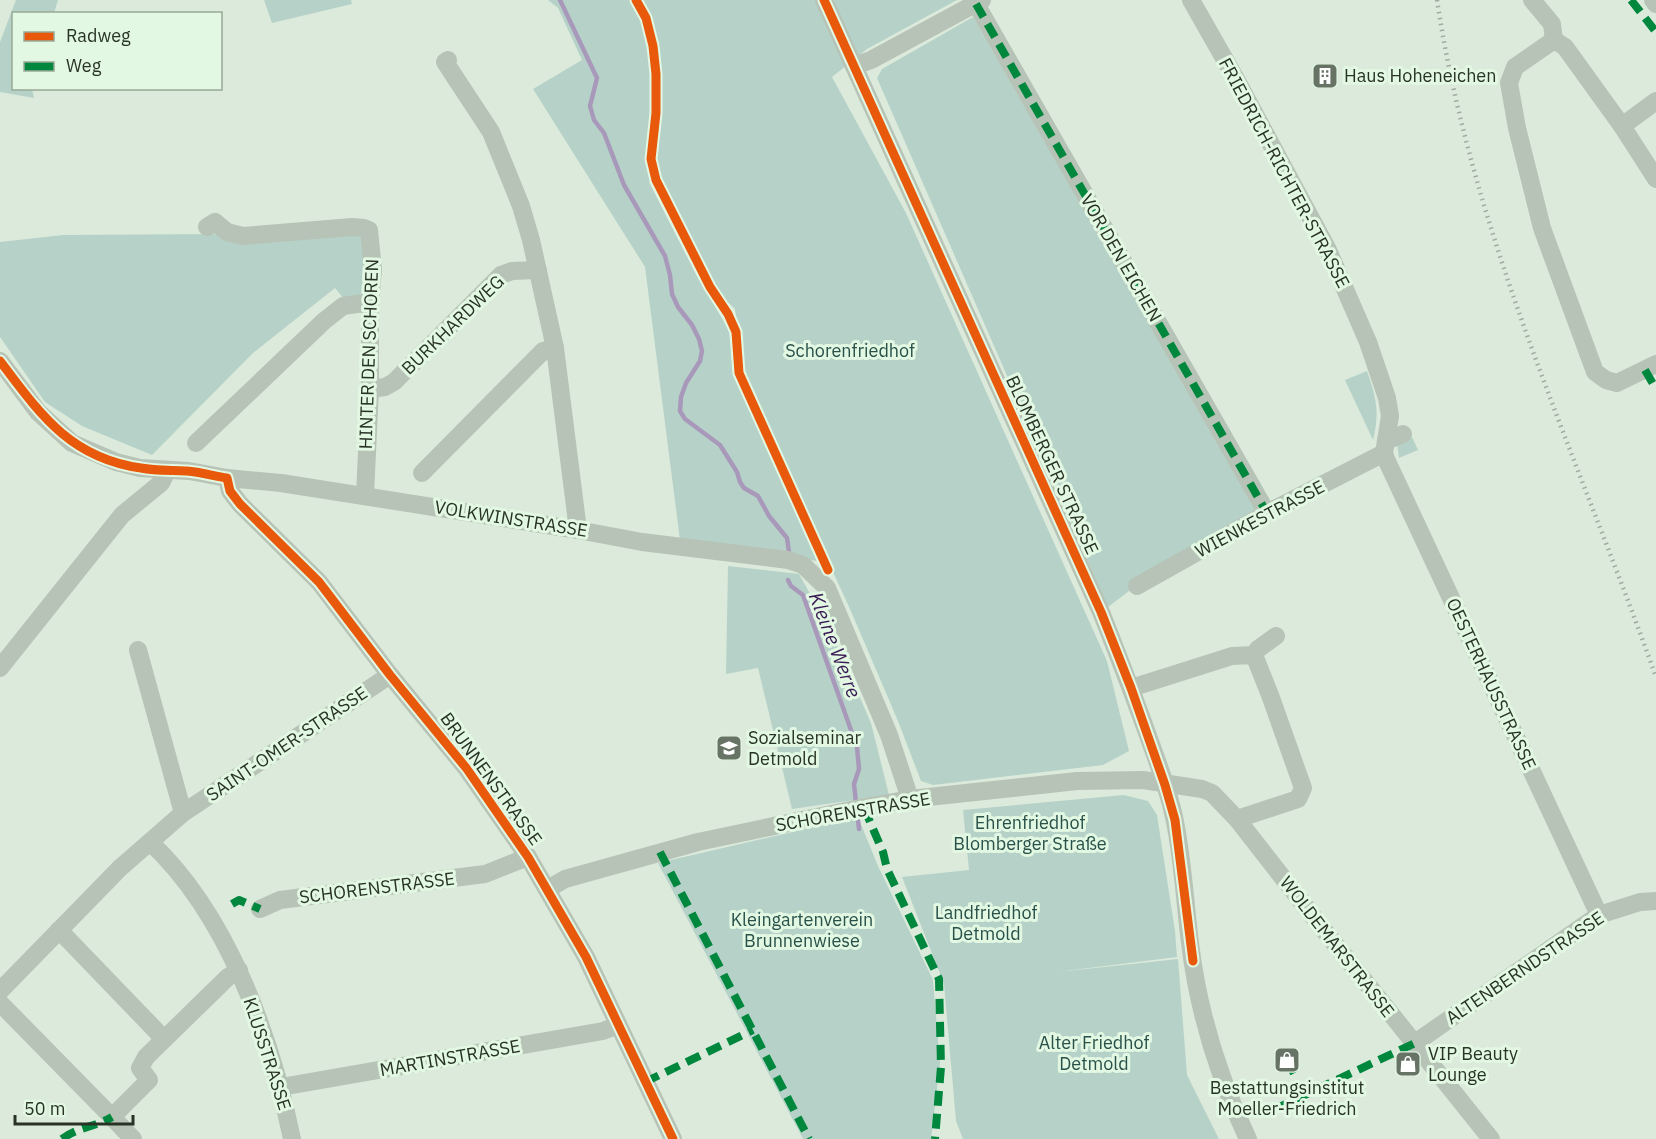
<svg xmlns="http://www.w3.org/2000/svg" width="1656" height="1139" font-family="'IBM Plex Sans',sans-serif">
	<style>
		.green { fill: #b6d2c8 }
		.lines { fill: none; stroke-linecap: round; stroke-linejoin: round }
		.stream { stroke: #a899bb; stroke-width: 4.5 }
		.minor { stroke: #b7c3b6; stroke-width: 18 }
		.rail { stroke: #a0aaa0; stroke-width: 4.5; stroke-dasharray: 1.5 4.5; stroke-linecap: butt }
		.quiet { stroke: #00873e; stroke-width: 8; stroke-dasharray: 15 8; stroke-linecap: butt }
		.cycleway-casing { stroke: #e2f8e3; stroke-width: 13 }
		.cycleway { stroke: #e8590c; stroke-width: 9 }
		.labels { text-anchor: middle; stroke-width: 6; stroke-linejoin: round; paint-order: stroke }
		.poi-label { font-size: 18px; fill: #283325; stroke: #e2f8e3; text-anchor: start }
		.street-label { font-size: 18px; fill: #283325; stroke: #e2f8e3 }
		.park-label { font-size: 18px; fill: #29514a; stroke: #e2f8e3 }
		.water-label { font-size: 20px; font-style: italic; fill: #3a1b54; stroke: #e2f8e3 }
	</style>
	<rect width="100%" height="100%" fill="#dceadc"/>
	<g class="green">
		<polygon points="16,0 58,0 54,13 14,14 14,88 32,89 34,98 0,92 0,42"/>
		<polygon points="264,0 351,0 352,4 272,23"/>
		<polygon points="548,0 957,0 867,49 832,77 906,213 1107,661 1129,751 1103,765 933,785 921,781 898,721 850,609 744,379 735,309 715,290 657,176 649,182 699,280 729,330 733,371 817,561 680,540 645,267 533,89 582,60 558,8"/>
		<polygon points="973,17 1259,510 1137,585 1108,607 877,78 882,69"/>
		<polygon points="214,234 240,239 365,234 366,287 358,297 344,299 335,288 253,353 152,455 82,426 45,402 0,337 0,242 63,235"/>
		<path d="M1367,371C1376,397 1380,412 1373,440L1345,380Z"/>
		<polygon points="1412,437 1418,450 1399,458 1397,443"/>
		<polygon points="728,566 799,574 831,631 871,723 889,795 792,809 758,668 726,674"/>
		<polygon points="1124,795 1148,801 1157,815 1175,931 1177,957 1057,972 1178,959 1187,1075 1219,1139 963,1139 956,1121 944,984 902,877 969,870 963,810"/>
		<polygon points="858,817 878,866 933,980 940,1064 931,1139 803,1139 658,863"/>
	</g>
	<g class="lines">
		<g class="stream">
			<polyline points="560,0 597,78 590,106 594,120 604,133 624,185 665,256 670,275 672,294 678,307 692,325 699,339 702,351 700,361 686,383 681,397 680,411 685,419 720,445 737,472 740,482 744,488 758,496 769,516 787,538 789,552"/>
			<polyline points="788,580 791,586 803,595 857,747 859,769 854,784 856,803"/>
			<polyline points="857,812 859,829"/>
		</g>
		<g class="minor">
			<path d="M824,0L1101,612C1118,655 1135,699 1151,744C1160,769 1170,795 1175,822C1183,862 1185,903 1190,943C1198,1010 1219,1078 1248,1139"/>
			<polyline points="1191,0 1237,81 1328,250 1368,342 1387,398 1390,416 1384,453 1386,459 1599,915"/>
			<polyline points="1532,0 1552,24 1554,40"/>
			<polyline points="1653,0 1656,4"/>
			<polyline points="976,4 1267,513"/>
			<polyline points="448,60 445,62 491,132 521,206 531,240 555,348 578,530"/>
			<polyline points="854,66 871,60 982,0"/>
			<polyline points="1622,126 1656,101"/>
			<polyline points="1656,179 1622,126 1565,47 1554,40 1515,67 1509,83 1517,128 1542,228 1595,372 1606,380 1617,383 1656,364"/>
			<polyline points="207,227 215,222 227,232 243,236 352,227 364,228 369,230 373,270 370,302 370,389 365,495"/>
			<polyline points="0,361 38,412 72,443 116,462 140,468 189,471 227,478 281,483 578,530 642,542 788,560 803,565 827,588 889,735 910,799"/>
			<polyline points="370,389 385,387 394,382 501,275 512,271 538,270"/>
			<polyline points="1386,441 1403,434"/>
			<polyline points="196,443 324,321 343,306 370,302"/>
			<polyline points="422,473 543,351 555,348"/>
			<polyline points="227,478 230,491 240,504 319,582 390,675 467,769 528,857 586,957 673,1139"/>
			<polyline points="1137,586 1267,513 1384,453"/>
			<polyline points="138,650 183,813"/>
			<polyline points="1254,655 1258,649 1276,636"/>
			<polyline points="0,668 122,515 161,483 167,471"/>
			<polyline points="1131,688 1232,656 1254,655 1270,695 1303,788 1298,799 1237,819"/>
			<path d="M150,842C228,915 271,1037 292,1139"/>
			<polyline points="548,889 565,879 698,842 855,809 910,799 1077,781 1143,780 1202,789 1212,793 1237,819 1319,924 1491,1139"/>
			<polyline points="260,909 280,900 485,874 528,857"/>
			<polyline points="59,930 164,1039"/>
			<polyline points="0,991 120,868 183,813 390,675"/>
			<polyline points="0,1003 112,1117"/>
			<polyline points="1415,1043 1599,915 1640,902 1656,901"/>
			<polyline points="281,1087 603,1031 618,1025"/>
			<polyline points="133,1139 112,1117 149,1080 140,1068 146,1057 228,977 239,970"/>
		</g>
		<path class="rail" d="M1437,0C1473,238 1576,452 1656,677"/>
		<g class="quiet">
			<polyline points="1631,0 1656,32"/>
			<polyline points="976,4 1267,513"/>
			<polyline points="1645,370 1656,389"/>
			<polyline points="864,808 883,852 887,869 939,979 941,1067 935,1139"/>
			<polyline points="660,852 809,1139"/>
			<polyline points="232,904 239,900 260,909"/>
			<polyline points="1287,1060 1297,1079"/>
			<polyline points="645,1082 753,1030"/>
			<polyline points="1275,1109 1415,1043"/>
			<path d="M62,1139C78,1127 95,1127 112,1117"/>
		</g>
		<g class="cycleway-casing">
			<g id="cycleway">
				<polyline points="636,0 646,18 653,46 656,74 656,113 651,159 656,180 710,287 728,314 736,332 739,373 828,570"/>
				<polyline points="824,0 1101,612 1131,688 1165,785 1175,820 1193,961"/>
				<path d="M0,361C40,414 70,458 141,468C156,471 172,470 187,471C200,472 214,476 227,478L230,491L240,504L319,582L390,675L467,769L528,857L586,957L673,1139"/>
			</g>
		</g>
		<use href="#cycleway" class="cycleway"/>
	</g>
	<defs>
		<g id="building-square" transform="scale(1.35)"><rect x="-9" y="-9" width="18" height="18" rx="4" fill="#677365" stroke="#e2f8e3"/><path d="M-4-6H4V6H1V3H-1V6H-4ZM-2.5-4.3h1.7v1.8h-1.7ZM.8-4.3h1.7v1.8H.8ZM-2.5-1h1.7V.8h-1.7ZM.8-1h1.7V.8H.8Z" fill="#fff"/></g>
		<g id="school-square" transform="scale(1.35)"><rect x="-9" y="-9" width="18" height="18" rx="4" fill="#677365" stroke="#e2f8e3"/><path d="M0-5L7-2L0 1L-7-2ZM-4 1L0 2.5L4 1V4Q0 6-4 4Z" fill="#fff"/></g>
		<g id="shop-square" transform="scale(1.35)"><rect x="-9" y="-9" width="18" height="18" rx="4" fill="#677365" stroke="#e2f8e3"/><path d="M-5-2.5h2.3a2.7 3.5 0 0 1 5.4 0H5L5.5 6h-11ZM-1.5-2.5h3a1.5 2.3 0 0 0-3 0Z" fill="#fff"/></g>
	</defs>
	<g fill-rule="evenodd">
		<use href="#building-square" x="1325" y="76"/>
		<use href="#school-square" x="729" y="748"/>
		<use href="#shop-square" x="1287" y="1060"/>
		<use href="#shop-square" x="1408" y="1064"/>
	</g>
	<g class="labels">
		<g class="poi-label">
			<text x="1344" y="82">Haus Hoheneichen</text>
			<text x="748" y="744">Sozialseminar<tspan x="748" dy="21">Detmold</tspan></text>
			<text x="1428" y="1060">VIP Beauty<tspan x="1428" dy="21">Lounge</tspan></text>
			<text x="1287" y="1094" text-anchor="middle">Bestattungsinstitut<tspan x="1287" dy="21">Moeller-Friedrich</tspan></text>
		</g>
		<g class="street-label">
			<text transform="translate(1284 173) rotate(62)" y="6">FRIEDRICH-RICHTER-STRASSE</text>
			<text transform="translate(1121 258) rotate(60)" y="6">VOR DEN EICHEN</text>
			<text transform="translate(453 325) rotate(-44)" y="6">BURKHARDWEG</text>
			<text transform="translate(369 354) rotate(-88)" y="6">HINTER DEN SCHOREN</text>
			<text transform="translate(1052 465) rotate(65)" y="6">BLOMBERGER STRASSE</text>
			<text transform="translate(511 519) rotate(9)" y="6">VOLKWINSTRASSE</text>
			<text transform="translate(1260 519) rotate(-28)" y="6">WIENKESTRASSE</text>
			<text transform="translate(1491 684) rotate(65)" y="6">OESTERHAUSSTRASSE</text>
			<text transform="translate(287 744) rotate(-34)" y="6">SAINT-OMER-STRASSE</text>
			<text transform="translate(491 779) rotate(54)" y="6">BRUNNENSTRASSE</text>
			<text transform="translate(853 812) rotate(-10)" y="6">SCHORENSTRASSE</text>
			<text transform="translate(377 888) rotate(-7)" y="6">SCHORENSTRASSE</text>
			<text transform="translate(1337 947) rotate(52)" y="6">WOLDEMARSTRASSE</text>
			<text transform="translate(1525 968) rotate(-34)" y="6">ALTENBERNDSTRASSE</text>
			<text transform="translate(267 1054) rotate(72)" y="6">KLUSSTRASSE</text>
			<text transform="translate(450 1058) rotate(-10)" y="6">MARTINSTRASSE</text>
		</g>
		<g class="park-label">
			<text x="850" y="357">Schorenfriedhof</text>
			<text x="1030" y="829">Ehrenfriedhof<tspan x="1030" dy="21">Blomberger Straße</tspan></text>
			<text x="986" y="919">Landfriedhof<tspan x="986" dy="21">Detmold</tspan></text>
			<text x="802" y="926">Kleingartenverein<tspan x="802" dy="21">Brunnenwiese</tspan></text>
			<text x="1094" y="1049">Alter Friedhof<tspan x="1094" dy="21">Detmold</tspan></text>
		</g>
		<g class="water-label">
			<text transform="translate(835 645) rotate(69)" y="7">Kleine Werre</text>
		</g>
	</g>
	<rect x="12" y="12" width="210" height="78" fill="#e2f8e3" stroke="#98a997" stroke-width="1.5"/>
	<rect x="24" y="32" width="30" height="9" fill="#e8590c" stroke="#98a997" stroke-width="1.5"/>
	<text x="66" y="42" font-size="18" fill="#283325">Radweg</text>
	<rect x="24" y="62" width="30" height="9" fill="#00873e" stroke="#98a997" stroke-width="1.5"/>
	<text x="66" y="72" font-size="18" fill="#283325">Weg</text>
	<path d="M15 1115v9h118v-9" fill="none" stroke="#283325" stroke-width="3"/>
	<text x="24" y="1115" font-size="18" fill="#283325" stroke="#e2f8e3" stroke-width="4.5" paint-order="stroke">50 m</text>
</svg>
